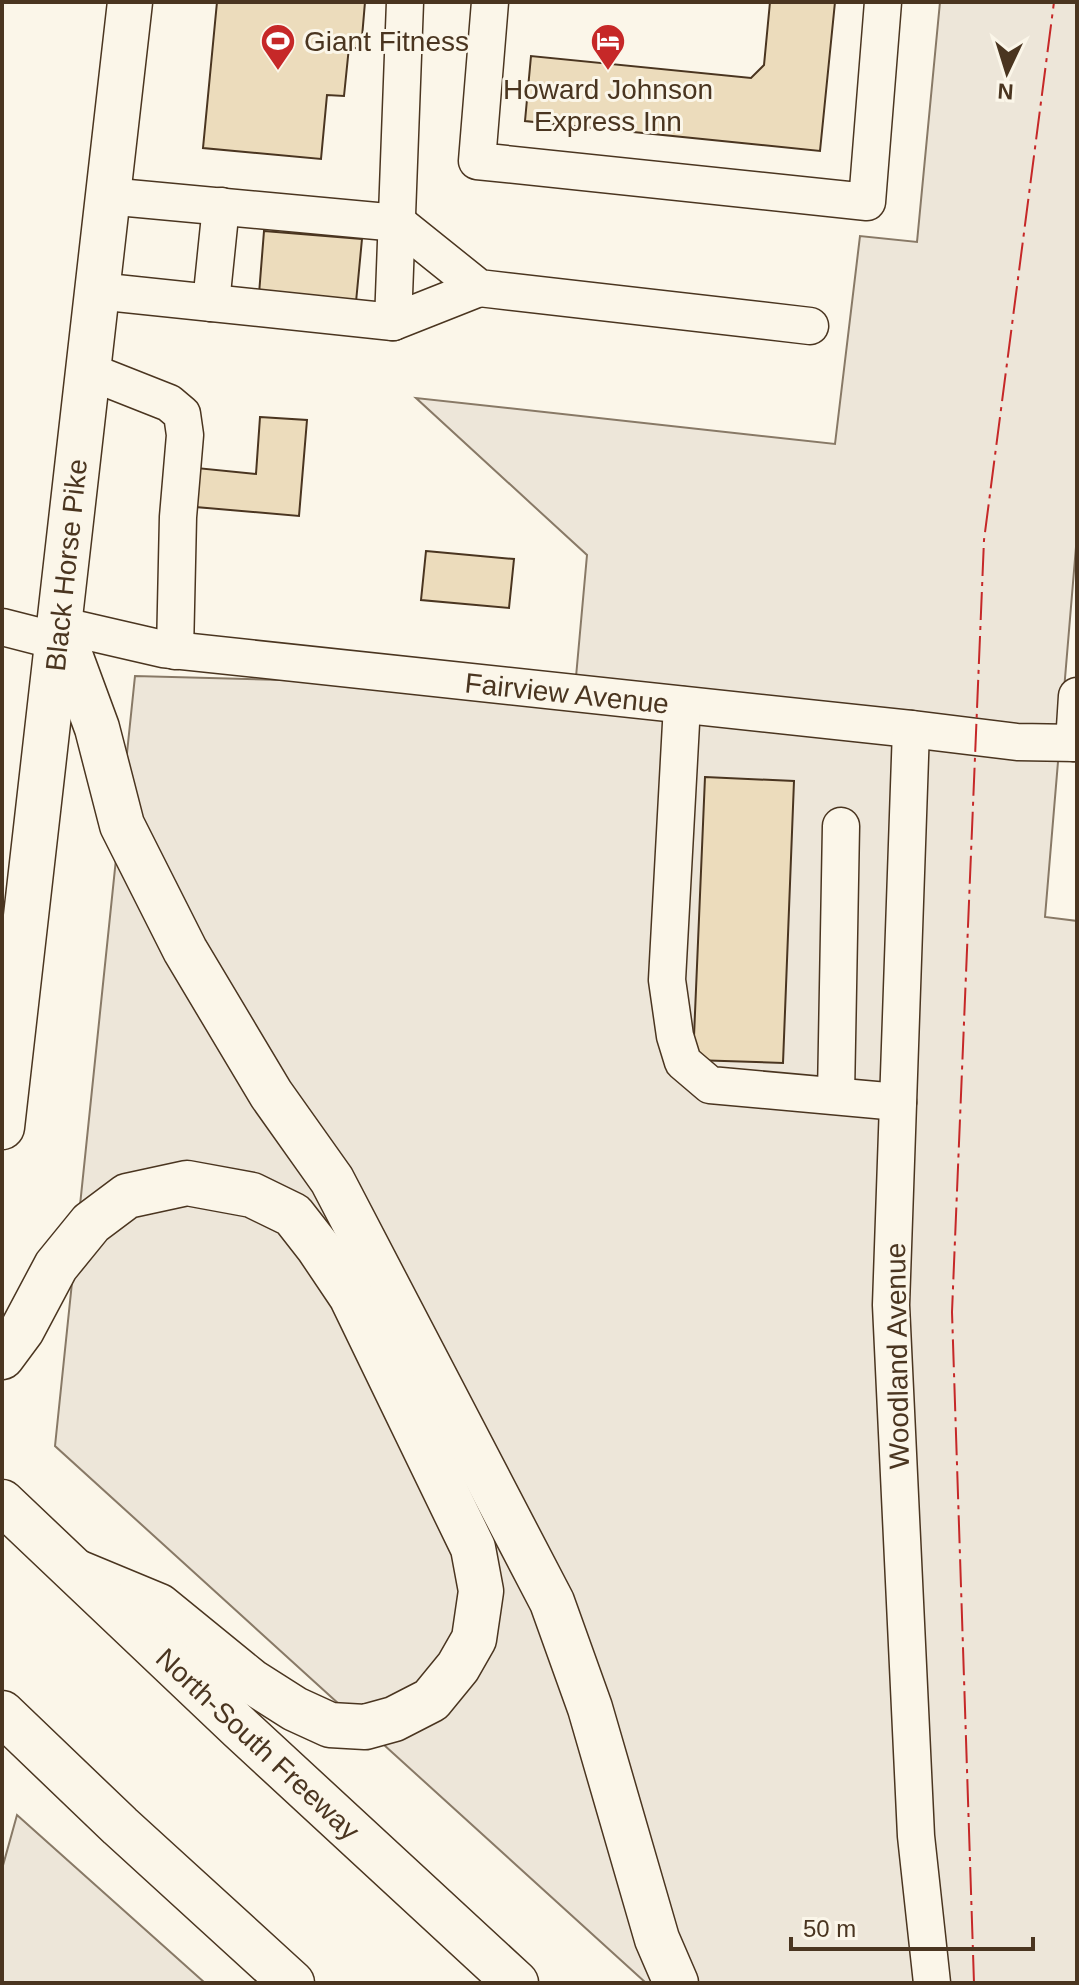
<svg xmlns="http://www.w3.org/2000/svg" width="1079" height="1985" font-family="Arial,sans-serif">
	<style>
		.green { fill: #ede6d9; stroke: #887966; stroke-width: 2 }
		.building { fill: #ecdcbc; stroke: #4a3520; stroke-width: 2 }
		.lines { fill: none; stroke-linecap: round; stroke-linejoin: round }
		.minor-casing { stroke: #4a3520; stroke-width: 39 }
		.major-casing { stroke: #4a3520; stroke-width: 47 }
		.highway-casing { stroke: #4a3520; stroke-width: 47 }
		.minor { stroke: #fbf6e9; stroke-width: 36 }
		.major { stroke: #fbf6e9; stroke-width: 44 }
		.highway { stroke: #fbf6e9; stroke-width: 44 }
		.power { stroke: #c62828; stroke-width: 2; stroke-dasharray: 28 6 4 6; stroke-linecap: butt }
		.labels { text-anchor: middle; stroke-width: 6; stroke-linejoin: round; paint-order: stroke }
		.poi-label { font-size: 28px; fill: #4a3520; stroke: #fbf6e9; text-anchor: start }
		.street-label { font-size: 28px; fill: #4a3520; stroke: #fbf6e9 }
	</style>
	<rect width="100%" height="100%" fill="#fbf6e9"/>
	<g class="green">
		<polygon points="940,2 1077,2 1077,535 1045,917 1077,921 1077,1983 646,1983 55,1446 135,676 575,688 587,555 416,398 835,444 860,236 917,242"/>
		<polygon points="17,1815 205,1983 2,1983 2,1869"/>
	</g>
	<g class="building">
		<polygon points="217,2 365,2 361,49 349,47 344,96 327,95 321,159 203,148"/>
		<polygon points="770,2 835,2 820,151 525,121 531,56 751,78 764,65"/>
		<polygon points="264,231 362,239 356,302 259,294"/>
		<polygon points="260,417 307,420 299,516 184,506 187,467 256,474"/>
		<polygon points="426,551 514,559 509,608 421,600"/>
		<polygon points="705,777 794,781 783,1063 693,1060"/>
	</g>
	<g class="lines">
		<g class="minor-casing">
			<g id="minor">
				<polyline points="490,2 477,161 867,202 883,2"/>
				<polyline points="107,196 398,223 479,288 810,326"/>
				<polyline points="97,291 393,322 479,288"/>
				<polyline points="211,303 221,206"/>
				<polyline points="393,322 405,2"/>
				<polyline points="88,371 169,403 182,414 185,435 178,517 175,651"/>
				<polyline points="59,625 163,649 911,729 1017,742 1077,743"/>
				<polyline points="2,627 57,641"/>
				<polyline points="682,705 667,980 675,1036 683,1062 710,1085 898,1102"/>
				<polyline points="911,729 891,1305 916,1836 932,1983"/>
				<polyline points="1074,743 1077,696"/>
				<polyline points="836,1095 841,826"/>
			</g>
		</g>
		<g class="major-casing">
			<polyline id="major" points="2,1127 130,2"/>
		</g>
		<g class="highway-casing">
			<g id="highway">
				<polyline points="59,625 97,728 122,825 185,950 271,1094 332,1180 552,1602 590,1708 657,1939 676,1983"/>
				<polyline points="2,1357 22,1330 56,1266 91,1223 127,1196 187,1183 252,1195 293,1215 318,1247 351,1296 473,1548 481,1591 474,1639 458,1667 431,1700 394,1719 365,1727 330,1725 295,1709 251,1681 159,1606 77,1572"/>
				<polyline points="2,1502 240,1728 516,1983"/>
				<polyline points="2,1713 120,1826 292,1983"/>
			</g>
		</g>
		<use href="#minor" class="minor"/>
		<use href="#major" class="major"/>
		<use href="#highway" class="highway"/>
		<polyline class="power" points="974,1983 952,1312 984,540 1054,2"/>
	</g>
	<defs>
		<g id="stadium-pin" transform="scale(1.8)"><path d="M0 17L-7.5 6A9.5 9.5 0 1 1 7.5 6Z" fill="#c62828" stroke="#fbf6e9"/><path d="M0-5a6.5 5 0 1 0 0 10a6.5 5 0 1 0 0-10ZM-3.5-1.8h7v3.6h-7Z" fill="#fff"/></g>
		<g id="hotel-pin" transform="scale(1.8)"><path d="M0 17L-7.5 6A9.5 9.5 0 1 1 7.5 6Z" fill="#c62828" stroke="#fbf6e9"/><path d="M-6-4.5h1.5V1H6V5H4.5V3h-9V5H-6ZM-4 0a1.8 1.8 0 1 1 3.6 0ZM.5 0V-2.5h3Q6-2.5 6 0Z" fill="#fff"/></g>
	</defs>
	<g fill-rule="evenodd">
		<use href="#stadium-pin" x="278" y="41"/>
		<use href="#hotel-pin" x="608" y="41"/>
	</g>
	<g class="labels">
		<g class="poi-label">
			<text x="304" y="51">Giant Fitness</text>
			<text x="608" y="99" text-anchor="middle">Howard Johnson<tspan x="608" dy="32">Express Inn</tspan></text>
		</g>
		<g class="street-label">
			<text transform="translate(66 565) rotate(-84)" y="10">Black Horse Pike</text>
			<text transform="translate(567 693) rotate(6)" y="10">Fairview Avenue</text>
			<text transform="translate(897 1356) rotate(-91)" y="10">Woodland Avenue</text>
			<text transform="translate(258 1744) rotate(43)" y="10">North-South Freeway</text>
		</g>
	</g>
	<rect width="1079" height="1985" fill="none" stroke="#4a3520" stroke-width="8"/>
	<g transform="translate(1007 72) rotate(184)" stroke="#fbf6e9" stroke-width="6" paint-order="stroke">
	<path d="M0-6L14 30L0 20L-14 30Z" fill="#4a3520"/>
	<text y="-12" font-size="22" font-weight="bold" text-anchor="middle" fill="#4a3520">N</text>
	</g>
	<path d="M791 1937v12h242v-12" fill="none" stroke="#4a3520" stroke-width="4"/>
	<text x="803" y="1937" font-size="24" fill="#4a3520" stroke="#fbf6e9" stroke-width="6" paint-order="stroke">50 m</text>
</svg>
